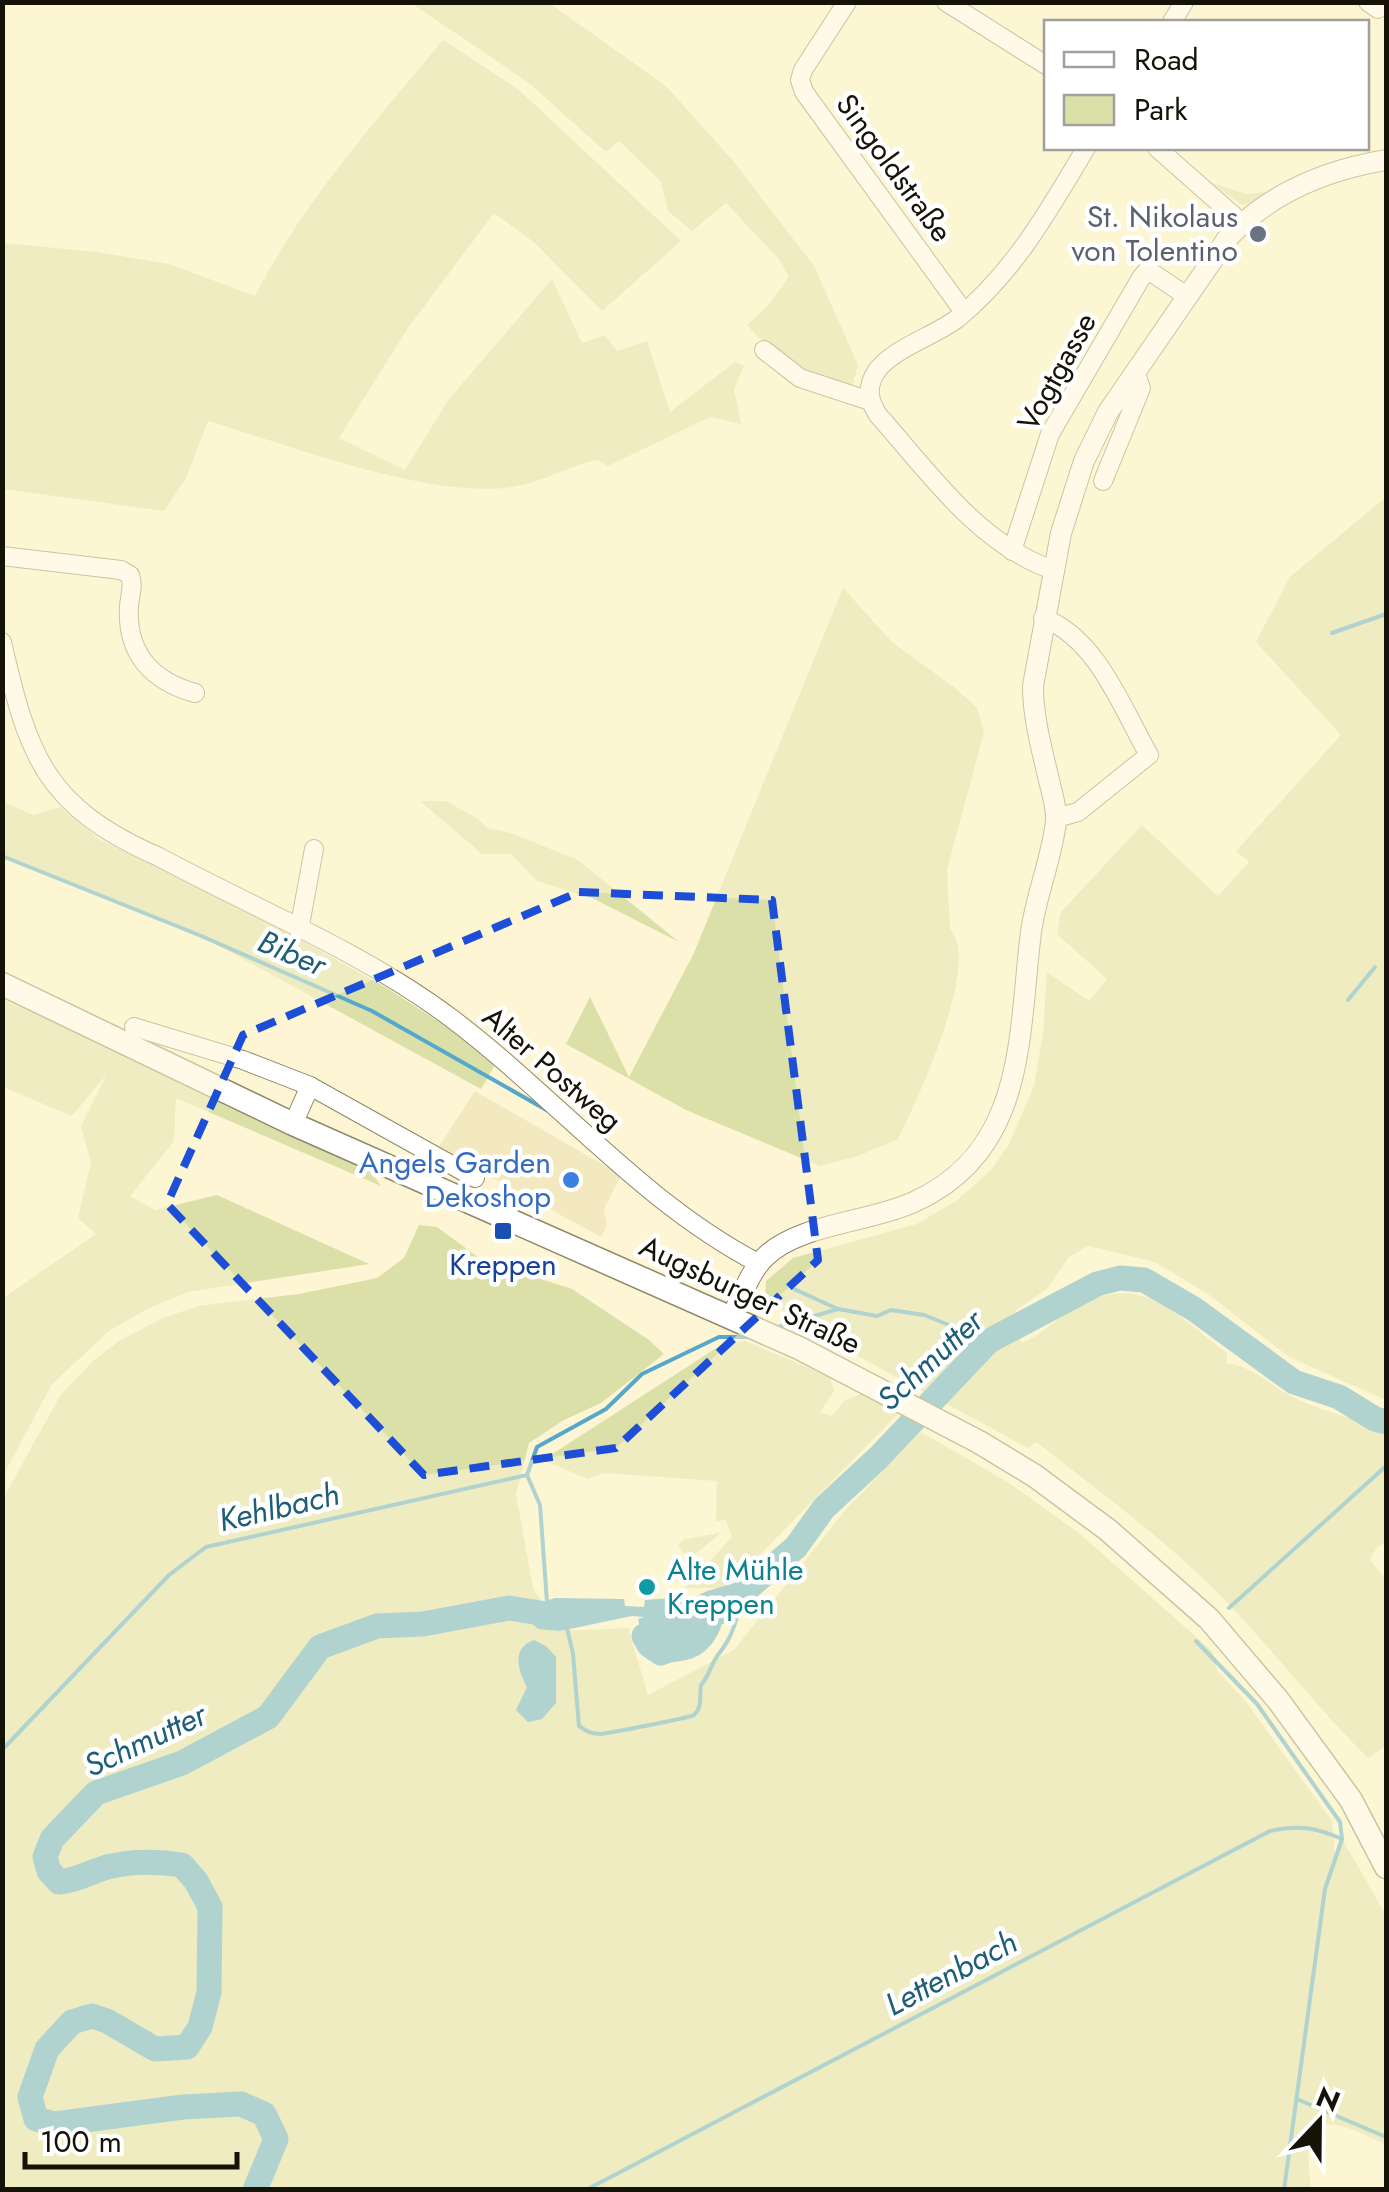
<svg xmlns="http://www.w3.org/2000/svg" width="1389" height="2192" font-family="Jost,sans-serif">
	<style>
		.built { fill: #f2e9c0 }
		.green { fill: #dbe0a8 }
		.water { fill: #55a8cc }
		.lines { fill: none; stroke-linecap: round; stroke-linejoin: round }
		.stream { stroke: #55a8cc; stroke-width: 4 }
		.river { stroke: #55a8cc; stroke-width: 25 }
		.minor-casing { stroke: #8e8768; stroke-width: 20 }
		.tertiary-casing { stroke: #8e8768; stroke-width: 22 }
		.secondary-casing { stroke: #8e8768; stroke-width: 25 }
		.minor { stroke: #fff; stroke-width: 18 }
		.tertiary { stroke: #fff; stroke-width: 20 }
		.secondary { stroke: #fff; stroke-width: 22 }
		.marked { fill: none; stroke: #1d4ed8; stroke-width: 8; stroke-dasharray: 20 12; stroke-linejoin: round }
		.worship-dot { fill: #6b7280; stroke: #fff; stroke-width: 4 }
		.shop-dot { fill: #3f7fe0; stroke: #fff; stroke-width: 4 }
		.transit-dot { fill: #1a4fb4; stroke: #fff; stroke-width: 4 }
		.culture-dot { fill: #0f9aa8; stroke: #fff; stroke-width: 4 }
		.labels { text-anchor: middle; stroke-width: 9; stroke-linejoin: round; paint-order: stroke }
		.street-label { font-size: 30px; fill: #151207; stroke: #fff }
		.worship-label { font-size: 30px; fill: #5b616d; stroke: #fff; text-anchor: end }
		.shop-label { font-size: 30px; fill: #366cbe; stroke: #fff; text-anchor: end }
		.transit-label { font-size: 30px; fill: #164399; stroke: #fff }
		.culture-label { font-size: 30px; fill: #0d838f; stroke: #fff; text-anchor: start }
		.water-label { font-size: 32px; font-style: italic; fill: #1e5e78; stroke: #fff }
	</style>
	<rect width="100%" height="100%" fill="#fdf5d3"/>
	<polygon class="built" points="475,1091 621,1175 604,1209 607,1226 601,1237 438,1148"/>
	<g class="green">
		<polygon points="411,3 549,3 666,86 734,162 814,266 858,365 851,390 775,355 747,325 768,306 789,277 778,258 726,203 692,231 668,211 661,182 619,141 606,152 529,83"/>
		<path d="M443,40L519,90L681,241L602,311L535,243L494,213L408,328L339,438L405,470L449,399L552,279L582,343L605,335L617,351L647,341L670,412L735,362L744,366L734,389L741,424L710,417L608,466L598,460C570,465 545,481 517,486C437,502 289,445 208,421L186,478L164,511L3,489V243L97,252L169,264L255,296C303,202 376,121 443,40Z"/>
		<polygon points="1210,182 1246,194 1269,192 1259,200 1242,205"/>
		<path d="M1386,497V1400L1289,1357L1208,1294L1155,1262L1088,1246L1069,1257L1047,1289L1015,1311L1021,1343C1040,1336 1050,1324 1066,1314C1139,1266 1170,1311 1227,1353V1363C1256,1368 1265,1382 1289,1395C1320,1411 1353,1419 1386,1428V1543L1377,1547L1370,1560L1386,1579V1746L1368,1758C1313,1704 1267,1642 1213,1588C1157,1534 1097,1489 1036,1442L1028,1448L839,1346L765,1299L766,1281L793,1258L917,1224L956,1201L991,1170L1008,1146L1034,1086L1043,1033L1047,972L1089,1001L1107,979L1057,934L1061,912L1142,825L1218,896L1249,862L1236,851L1341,735L1256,642L1290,577Z"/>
		<path d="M843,588L892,642L955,688L977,708L984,732L947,870L950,929C982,963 917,1100 898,1139L858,1156L820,1166L686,1110L566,1044L590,997L629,1077L694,953Z"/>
		<polygon points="2,801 33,815 60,807 100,840 224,898 387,988 456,1033 495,1065 481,1089 199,935 3,856"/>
		<polygon points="420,801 446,801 480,820 487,828 511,833 578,860 679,942 592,898 537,881 511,854 482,854"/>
		<polygon points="3,1000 215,1093 366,1165 381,1186 176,1098 174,1141 130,1196 155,1210 217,1195 369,1264 188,1292 147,1309 109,1331 52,1384 3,1476 3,1298 96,1234 78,1218 91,1162 81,1126 107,1074 72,1116 3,1087"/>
		<path d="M419,1225L437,1227L482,1260L572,1289L649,1340L664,1354L601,1403L564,1420L529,1443L516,1494L533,1588L560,1631L628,1628L648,1695L734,1650L847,1508L921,1432L1009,1483L1079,1533L1213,1652L1217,1670L1246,1702L1332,1821L1335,1856L1342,1839L1386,1915V2145C1324,2113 1301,2112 1311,2189L3,2190V1499L61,1394L92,1362L119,1341L163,1318L198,1306L299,1294L377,1278L404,1258Z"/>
		<polygon points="745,1341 830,1377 834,1391 820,1412 832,1416 844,1401 863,1393 900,1412 727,1588 685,1588 732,1537 726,1520 716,1521 717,1481 604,1473 588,1479 543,1460 721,1345"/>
		<polygon points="721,1533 695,1554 684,1553 678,1545 684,1539"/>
	</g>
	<g class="water">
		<polygon points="735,1588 746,1597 747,1604 736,1620 679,1637 656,1640 641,1632 638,1619 644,1617 632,1616 560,1631 538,1629 518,1610 555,1598 624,1599 625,1606 644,1607 645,1600 723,1594"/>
		<path d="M534,1640L546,1646L556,1657V1703L542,1719L528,1722L516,1710L527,1687C518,1670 511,1648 534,1640Z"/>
	</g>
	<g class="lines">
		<g class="stream">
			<polyline points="1332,633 1386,614"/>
			<polyline points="2,856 199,935 372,1011 550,1112"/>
			<polyline points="1348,1000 1375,967"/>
			<polyline points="794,1289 838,1309 877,1316 891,1310 924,1315 989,1341"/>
			<polyline points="775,1328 838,1309"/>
			<polyline points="527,1475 540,1505 547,1602"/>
			<polyline points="1229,1608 1386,1466"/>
			<path d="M567,1628L573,1654L579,1726C586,1731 591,1734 601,1734C609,1733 689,1718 694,1715C703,1707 699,1696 701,1685C709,1676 711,1664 718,1655C728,1642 732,1634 737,1617"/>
			<polyline points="1196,1641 1257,1704 1340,1822 1342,1839 1325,1889 1284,2190"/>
			<polyline points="2,1750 169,1575 206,1547 527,1475 537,1447 606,1409 642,1374 719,1337 747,1337"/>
			<polyline points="1299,2100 1386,2137"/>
			<path d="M586,2190L1270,1831C1298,1825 1315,1827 1342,1839"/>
		</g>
		<g class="river">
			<polyline points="711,1603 741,1594 796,1547 824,1508 878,1458 989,1341 1097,1284 1120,1278 1144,1280 1194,1309 1294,1382 1339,1397 1375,1419 1386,1422"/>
			<path d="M644,1636L649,1645L661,1653C671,1648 678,1650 687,1647C706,1640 711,1620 715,1603L707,1605"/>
			<path d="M255,2190L276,2139L264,2114L241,2104L183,2107L55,2124L36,2119L30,2097L47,2049L72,2022L92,2016L107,2021L155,2049L187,2047L200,2027L209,1992L210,1907L196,1881L182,1865C157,1861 132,1861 107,1867C90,1872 76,1881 59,1882L49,1871L45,1857L52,1839L96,1793L182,1763L268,1717L320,1647L377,1626L423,1624L509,1608L553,1615"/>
		</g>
		<g class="minor-casing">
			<g id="minor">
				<polyline points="847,2 803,70 800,80 804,92 964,312"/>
				<polyline points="946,2 1046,65"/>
				<polyline points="1368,2 1378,9 1383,2"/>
				<polyline points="1172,22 1184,2"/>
				<polyline points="1157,148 1242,223"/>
				<polyline points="764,350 800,378 870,401"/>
				<polyline points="1103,481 1141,388 1135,371"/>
				<polyline points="1012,551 1050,434 1141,278 1146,272 1151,272 1188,297"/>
				<path d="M2,556L121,570L130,575C134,587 130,594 129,606C126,654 152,681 195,693"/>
				<path d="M1053,570C978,544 929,472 878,415C869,401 866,388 876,372C891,349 935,336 958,318C1015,271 1049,210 1086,148"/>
				<path d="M1043,618C1097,638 1122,708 1149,755L1078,812L1056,818"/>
				<path d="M2,642C28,756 45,807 159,857C256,909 363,952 451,1018C556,1097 642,1203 760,1264"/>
				<polyline points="299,930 314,849"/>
				<polyline points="134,1027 243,1060 310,1086 475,1178"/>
				<polyline points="293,1124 310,1086"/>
			</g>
		</g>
		<g class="tertiary-casing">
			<path id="tertiary" d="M732,1316C741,1298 750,1271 765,1257C798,1224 871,1222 914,1202C1027,1151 1018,1035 1031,932C1036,895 1052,858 1056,821C1057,806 1051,790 1048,776C1041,746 1033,717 1033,686L1061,533L1084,461L1108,412L1227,239C1269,193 1326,170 1386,160"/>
		</g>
		<g class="secondary-casing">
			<polyline id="secondary" points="2,984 293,1124 799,1348 979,1442 1035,1476 1108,1530 1209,1619 1278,1700 1351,1800 1386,1867"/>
		</g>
		<use href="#minor" class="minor"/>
		<use href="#tertiary" class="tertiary"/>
		<use href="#secondary" class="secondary"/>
	</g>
	<path d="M0 0H1389V2192H0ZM579,892L772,900L818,1260L616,1448L424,1475L167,1204L243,1035Z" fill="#fdf5d3" fill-opacity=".55" fill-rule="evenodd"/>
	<path class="marked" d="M579,892L772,900L818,1260L616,1448L424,1475L167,1204L243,1035Z"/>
	<circle class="worship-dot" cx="1258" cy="234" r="10"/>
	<circle class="shop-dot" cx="571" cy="1180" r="10"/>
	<rect class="transit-dot" x="493" y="1221" width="20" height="20" rx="5"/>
	<circle class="culture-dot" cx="647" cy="1587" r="10"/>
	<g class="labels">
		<g class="street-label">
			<text transform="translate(894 168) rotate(54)" y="10">Singoldstraße</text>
			<text transform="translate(1057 372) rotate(-61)" y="10">Vogtgasse</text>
			<text transform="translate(552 1069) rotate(41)" y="10">Alter Postweg</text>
			<text transform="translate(750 1295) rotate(25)" y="10">Augsburger Straße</text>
		</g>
		<g class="worship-label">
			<text x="1238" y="227">St. Nikolaus<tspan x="1238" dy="34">von Tolentino</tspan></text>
		</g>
		<g class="shop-label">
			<text x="551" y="1173">Angels Garden<tspan x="551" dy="34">Dekoshop</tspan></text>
		</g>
		<g class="transit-label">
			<text x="503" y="1275">Kreppen</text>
		</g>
		<g class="culture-label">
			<text x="667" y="1580">Alte Mühle<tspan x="667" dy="34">Kreppen</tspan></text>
		</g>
		<g class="water-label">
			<text transform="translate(292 953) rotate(23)" y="11">Biber</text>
			<text transform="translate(930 1360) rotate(-43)" y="11">Schmutter</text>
			<text transform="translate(279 1507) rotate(-13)" y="11">Kehlbach</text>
			<text transform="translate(145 1740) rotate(-25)" y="11">Schmutter</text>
			<text transform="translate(951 1973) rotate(-28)" y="11">Lettenbach</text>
		</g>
	</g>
	<rect width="1389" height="2192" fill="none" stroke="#151207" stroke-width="10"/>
	<rect x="1044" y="20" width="325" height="130" fill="#ffffff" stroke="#a1a09c" stroke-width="2.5"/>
	<rect x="1064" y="52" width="50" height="15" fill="#ffffff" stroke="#a1a09c" stroke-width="2.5"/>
	<text x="1134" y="70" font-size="30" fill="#151207">Road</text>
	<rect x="1064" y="95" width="50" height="30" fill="#dbe0a8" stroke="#a1a09c" stroke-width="2.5"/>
	<text x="1134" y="120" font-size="30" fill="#151207">Park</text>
	<g transform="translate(1319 2122) rotate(22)" stroke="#ffffff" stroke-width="8" paint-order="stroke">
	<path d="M0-8L18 38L0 25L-18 38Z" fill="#151207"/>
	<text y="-15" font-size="28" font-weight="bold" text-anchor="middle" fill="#151207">N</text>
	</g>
	<path d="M25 2152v15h212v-15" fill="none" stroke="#151207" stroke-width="5"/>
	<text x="40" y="2152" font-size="30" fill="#151207" stroke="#ffffff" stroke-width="8" paint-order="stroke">100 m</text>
</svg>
